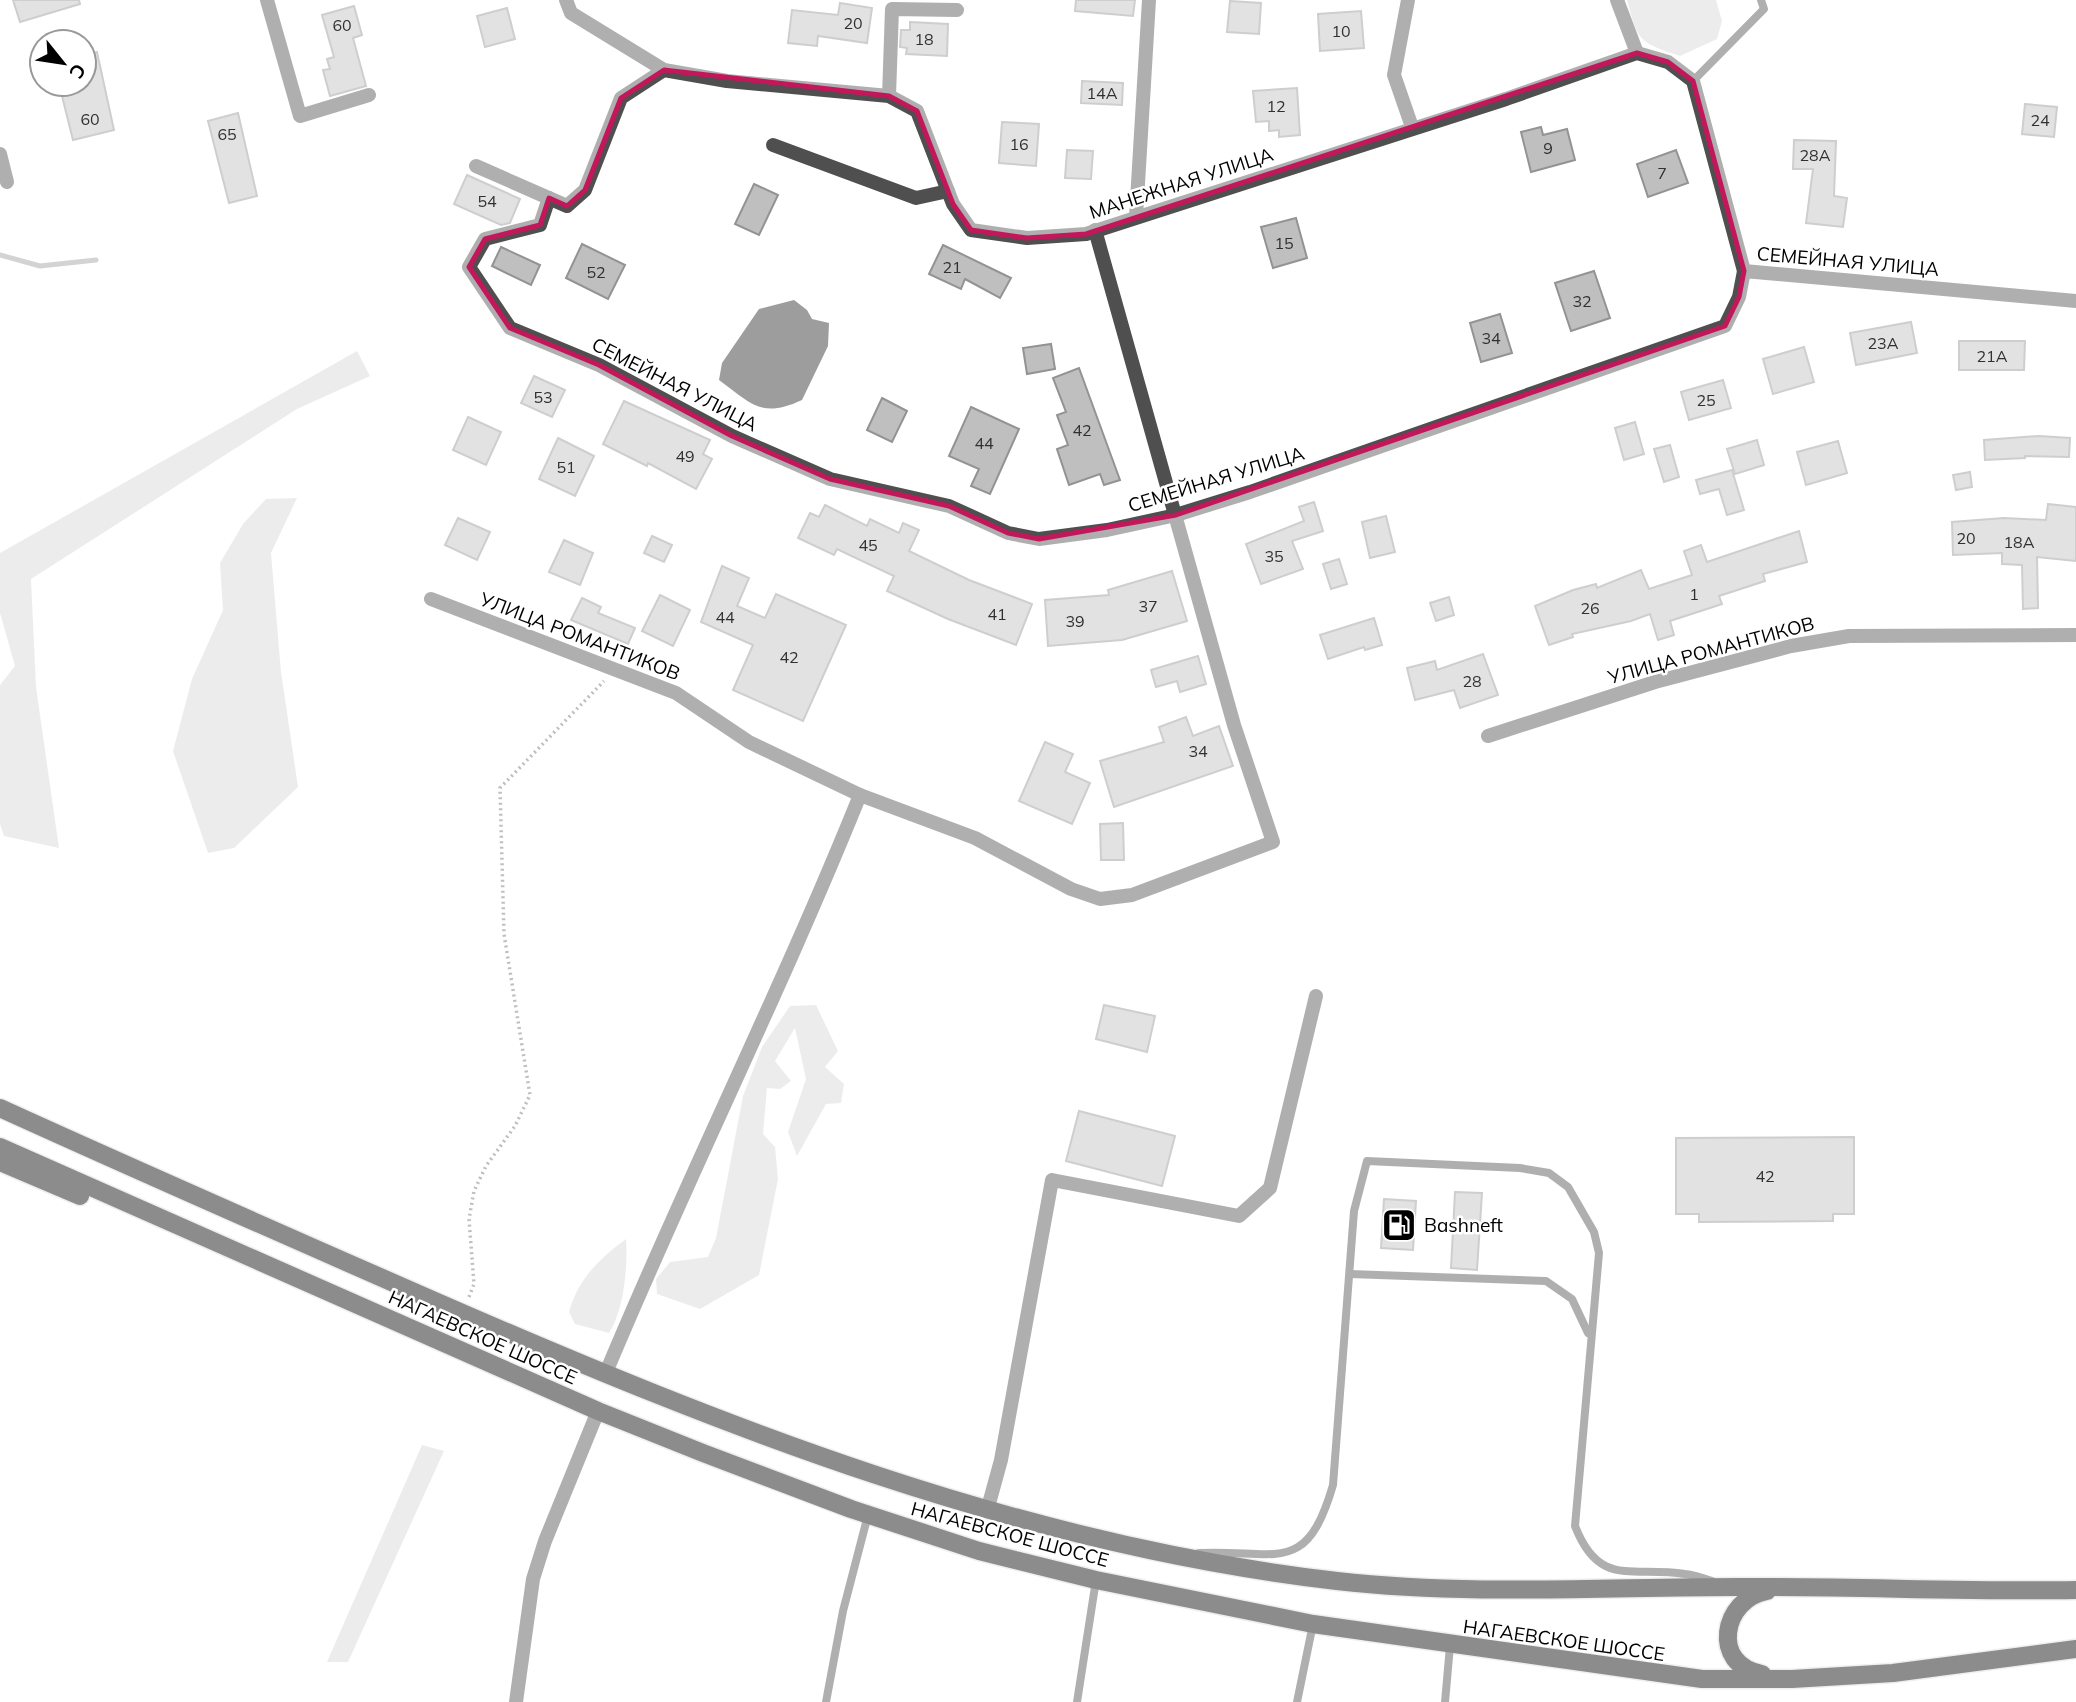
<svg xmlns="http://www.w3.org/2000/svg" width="2076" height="1702" font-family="Mulish,sans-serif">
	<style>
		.green { fill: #d6d6d6 }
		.water { fill: #9d9d9d }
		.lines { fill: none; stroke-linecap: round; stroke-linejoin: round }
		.stream { stroke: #9d9d9d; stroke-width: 5 }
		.building { fill: #bfbfbf; stroke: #939393; stroke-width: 2 }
		.primary-casing { stroke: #dbdbdb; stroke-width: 21 }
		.path { stroke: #717171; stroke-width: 3.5; stroke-dasharray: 2 3.5; stroke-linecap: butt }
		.lane { stroke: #4f4f4f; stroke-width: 8 }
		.street { stroke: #4f4f4f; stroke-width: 14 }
		.primary { stroke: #000; stroke-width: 18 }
		.marked { fill: none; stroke: #c2185b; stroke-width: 5; stroke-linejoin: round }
		.labels { text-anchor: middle; stroke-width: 5; stroke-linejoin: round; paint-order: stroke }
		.number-label { font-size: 16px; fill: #303030 }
		.street-label { font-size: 19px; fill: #000; stroke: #fff }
		.poi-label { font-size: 19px; fill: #000; stroke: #fff; text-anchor: start }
	</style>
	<rect width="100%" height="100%" fill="#fff"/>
	<g class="green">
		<path d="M1627,0H1716L1722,21L1717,39L1680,56C1639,42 1638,42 1627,0Z"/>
		<polygon points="357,351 370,376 297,409 31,579 36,687 59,848 4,836 0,824 0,685 15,666 0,613 0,553"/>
		<polygon points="297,498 271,553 281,672 298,787 234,848 208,853 173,751 192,679 223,610 220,563 243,524 266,499"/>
		<polygon points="816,1005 838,1051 825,1067 844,1084 841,1103 826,1104 797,1156 788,1132 806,1079 795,1028 775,1061 791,1081 780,1089 767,1088 763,1134 775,1147 778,1179 759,1275 700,1309 657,1294 656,1279 670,1262 708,1257 716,1238 743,1096 762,1047 790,1006"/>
		<path d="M626,1239C628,1266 624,1310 609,1333L575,1324L569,1312C578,1279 599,1259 626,1239Z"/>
		<polygon points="422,1445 444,1451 348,1662 327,1662"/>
	</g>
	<path class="water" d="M794,300L807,310L812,319L829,323L828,346L802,400C761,419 752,404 719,380L722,363L759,309Z"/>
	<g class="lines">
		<polyline class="stream" points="0,255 40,266 96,260"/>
	</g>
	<g class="building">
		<polygon points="13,0 79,0 80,4 20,22"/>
		<polygon points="1076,0 1135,0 1133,16 1075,11"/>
		<polygon points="1230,1 1261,3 1259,34 1227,32"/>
		<polygon points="840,3 872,8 867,43 818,36 817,46 788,43 792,10 838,15"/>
		<polygon points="354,6 362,35 353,38 366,86 330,96 323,70 330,69 327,59 334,57 322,15"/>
		<polygon points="507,8 515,39 485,47 477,16"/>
		<polygon points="1361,11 1364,48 1320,51 1318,14"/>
		<polygon points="910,22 948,24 947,56 906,54 907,48 900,47 901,30 910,30"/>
		<polygon points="97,52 114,130 73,140 59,84 84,84 84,55"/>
		<polygon points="1082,81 1123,83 1122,105 1081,103"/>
		<polygon points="1297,88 1300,135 1279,137 1279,130 1269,131 1269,121 1256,122 1253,91"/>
		<polygon points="2025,104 2057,107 2054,137 2022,134"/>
		<polygon points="238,113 257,196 229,203 208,121"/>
		<polygon points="1002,122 1039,124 1036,166 999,163"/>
		<polygon points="1541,127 1543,135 1567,129 1575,160 1531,172 1521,132"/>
		<polygon points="1794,140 1836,141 1834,196 1847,198 1843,227 1806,223 1813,169 1793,169"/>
		<polygon points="1067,150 1093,151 1091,179 1065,178"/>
		<polygon points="1676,150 1688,183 1648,197 1637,164"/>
		<polygon points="467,175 520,199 510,223 501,225 454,204"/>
		<polygon points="754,184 778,195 759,235 735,224"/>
		<polygon points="1296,218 1307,258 1273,268 1261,227"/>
		<polygon points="582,244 625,265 608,299 566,278"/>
		<polygon points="943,245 1011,278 1000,298 965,279 961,289 929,274"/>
		<polygon points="501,247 540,265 531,285 492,266"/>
		<polygon points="1594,271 1610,318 1571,331 1555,283"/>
		<polygon points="1500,314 1512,353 1481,362 1470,323"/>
		<polygon points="1911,322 1917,353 1856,365 1850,333"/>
		<polygon points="1959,341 2025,341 2024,370 1959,370"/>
		<polygon points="1051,344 1055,369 1027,374 1023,348"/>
		<polygon points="1804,347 1814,382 1773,394 1763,359"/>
		<polygon points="1079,368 1120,480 1104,485 1100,474 1069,485 1057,449 1068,445 1057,415 1066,412 1053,378"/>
		<polygon points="534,376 565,390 552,417 521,403"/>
		<polygon points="1723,380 1731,408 1689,420 1681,392"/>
		<polygon points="882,398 907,411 892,442 867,430"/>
		<polygon points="624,401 710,440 703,454 712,459 696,489 648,463 647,466 603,444"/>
		<polygon points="971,407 1019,429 990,494 971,486 979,469 949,456"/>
		<polygon points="468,417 501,432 486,465 453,450"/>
		<polygon points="1635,422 1644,454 1624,460 1615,428"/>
		<polygon points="2039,436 2070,438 2069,457 2025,456 2025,458 1985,460 1984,440"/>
		<polygon points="558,438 594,456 575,496 539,479"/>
		<polygon points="1757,440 1764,465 1735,474 1727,449"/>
		<polygon points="1838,441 1847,473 1806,485 1797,452"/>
		<polygon points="1670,445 1679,477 1664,482 1654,449"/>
		<polygon points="1732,470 1744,510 1727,515 1719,489 1700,494 1696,480"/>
		<polygon points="1970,472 1972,487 1956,490 1953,475"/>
		<polygon points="1314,502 1323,531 1292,541 1303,569 1261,584 1246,544 1304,521 1299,507"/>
		<polygon points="2048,504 2076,507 2076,561 2037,557 2038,608 2023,609 2022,565 2002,564 2002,553 1953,555 1952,522 2004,518 2046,520"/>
		<polygon points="825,505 867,526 870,519 899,533 903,523 919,530 909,551 969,580 1032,604 1016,645 948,619 887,591 894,576 837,549 834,555 798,538 810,513 819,517"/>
		<polygon points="1386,516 1395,552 1370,558 1362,522"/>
		<polygon points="458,518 490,532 477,560 445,545"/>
		<polygon points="1799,531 1807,562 1763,574 1765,581 1719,596 1722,604 1670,621 1674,635 1658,640 1650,614 1631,621 1572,634 1573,637 1549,645 1535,606 1573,590 1596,584 1597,588 1641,570 1649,589 1692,575 1684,551 1701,545 1707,562"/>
		<polygon points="652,536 672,545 664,562 644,553"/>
		<polygon points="564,540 593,553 580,585 549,572"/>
		<polygon points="1339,559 1347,584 1331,589 1323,564"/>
		<polygon points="722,566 749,578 737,606 765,618 776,594 846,625 803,721 733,690 753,645 701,622"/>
		<polygon points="1172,571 1187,621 1122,640 1048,646 1045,600 1109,595 1108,590"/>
		<polygon points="660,595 690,610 673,646 642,631"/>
		<polygon points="1449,597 1454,615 1436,621 1430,603"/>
		<polygon points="582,598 601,607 598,613 635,628 628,644 571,620"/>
		<polygon points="1374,618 1382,645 1365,650 1364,647 1328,659 1320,635"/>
		<polygon points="1483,654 1498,695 1460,708 1454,690 1415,700 1407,668 1435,661 1437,670"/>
		<polygon points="1198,656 1206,684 1180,692 1177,681 1156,687 1151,670"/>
		<polygon points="1186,717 1193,736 1219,726 1233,766 1114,807 1100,761 1164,742 1159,727"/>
		<polygon points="1045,742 1073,754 1065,772 1090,783 1072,824 1019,801"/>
		<polygon points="1123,823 1124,860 1101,860 1100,824"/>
		<polygon points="1104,1005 1155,1016 1147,1052 1096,1039"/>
		<polygon points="1079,1111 1175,1136 1162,1186 1066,1161"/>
		<polygon points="1854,1137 1854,1214 1833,1214 1833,1221 1699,1222 1699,1214 1676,1214 1676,1138"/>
		<polygon points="1455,1192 1482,1193 1477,1270 1451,1268"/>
		<polygon points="1384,1199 1416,1201 1413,1250 1381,1248"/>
	</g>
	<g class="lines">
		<g class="primary-casing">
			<g id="primary">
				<path d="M0,1108C145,1174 291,1238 437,1302C726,1428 1021,1545 1337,1581C1470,1596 1605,1587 1739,1587C1851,1586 1964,1592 2076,1590"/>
				<polyline points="0,1147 598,1411 703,1453 851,1509 979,1551 1096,1580 1313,1624 1702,1679 1792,1679 1893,1673 2076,1649"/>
				<polyline points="0,1162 80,1196"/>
				<path d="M1762,1674C1710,1665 1722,1599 1767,1591"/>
			</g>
		</g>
		<polyline class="path" points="469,1297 474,1284 469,1219 474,1191 486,1166 515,1126 530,1095 504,934 500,788 604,681"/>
		<g class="lane">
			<polyline points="1693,81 1764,9 1761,0"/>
			<polyline points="1350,1274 1546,1281 1572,1299 1588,1333"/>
			<path d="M1199,1553C1276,1549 1306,1578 1333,1485L1354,1211L1367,1161L1520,1168L1549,1173L1568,1187L1594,1232L1599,1253L1575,1526C1599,1588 1632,1566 1685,1574C1694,1575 1703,1578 1712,1581"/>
			<polyline points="826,1702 843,1611 868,1515"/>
			<polyline points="1077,1702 1096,1580"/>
			<polyline points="1297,1702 1313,1624"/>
			<polyline points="1445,1702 1450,1646"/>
		</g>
		<g class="street">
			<polyline points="267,0 300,116 369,95"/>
			<polyline points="566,0 571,13 664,70 727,81 889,96 917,111 953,204 971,230 1027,238 1086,234 1506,99 1637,53 1668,62 1693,81 1744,271"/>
			<polyline points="1408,0 1394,75 1412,127"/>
			<polyline points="1617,0 1637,53"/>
			<polyline points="889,96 892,9 957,10"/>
			<polyline points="773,145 916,198 948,191"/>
			<polyline points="0,154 7,182"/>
			<polyline points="476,166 567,206 585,190 621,98 664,70"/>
			<polyline points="549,198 540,225 485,239 469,267 510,328 599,365 732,436 830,479 949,506 1008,533 1039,539 1107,530 1176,515 1250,492 1725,326 1739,297 1744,271 2076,301"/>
			<polyline points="1136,217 1149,0"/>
			<polyline points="431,599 676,693 749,742 860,795 975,838 1071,889 1100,899 1132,895 1273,842 1234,725 1095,230"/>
			<polyline points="1488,736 1655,682 1791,646 1849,636 2076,635"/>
			<path d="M605,1375C686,1180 781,991 860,795"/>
			<polyline points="987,1511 1001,1460 1052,1180 1239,1216 1270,1188 1316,996"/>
			<polyline points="516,1702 533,1579 545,1541 598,1411"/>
		</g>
		<use href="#primary" class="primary"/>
	</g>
	<path d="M0 0H2076V1702H0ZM1637,53L1668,62L1693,81L1744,271L1739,297L1725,326L1176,515L1039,539L1008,533L949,506L830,479L732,436L599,365L510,328L469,267L485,239L540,225L549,198L567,206L585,190L621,98L664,70L889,96L917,111L953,204L971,230L1027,238L1086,234Z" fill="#fff" fill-opacity=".55" fill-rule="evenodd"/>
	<path class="marked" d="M1637,53L1668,62L1693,81L1744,271L1739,297L1725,326L1176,515L1039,539L1008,533L949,506L830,479L732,436L599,365L510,328L469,267L485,239L540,225L549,198L567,206L585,190L621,98L664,70L889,96L917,111L953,204L971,230L1027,238L1086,234Z"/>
	<defs>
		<g id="fuel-square" transform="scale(1.75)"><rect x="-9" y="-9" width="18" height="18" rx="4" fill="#000" stroke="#fff"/><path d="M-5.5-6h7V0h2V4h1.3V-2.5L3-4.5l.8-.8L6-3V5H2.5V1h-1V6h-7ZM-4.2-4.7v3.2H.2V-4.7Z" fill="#fff"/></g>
	</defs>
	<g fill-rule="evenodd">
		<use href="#fuel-square" x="1399" y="1225"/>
	</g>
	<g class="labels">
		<g class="number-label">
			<text x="853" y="29">20</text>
			<text x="342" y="31">60</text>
			<text x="1341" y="37">10</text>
			<text x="924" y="45">18</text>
			<text x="1102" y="99">14А</text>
			<text x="1276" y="112">12</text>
			<text x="90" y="125">60</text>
			<text x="2040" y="126">24</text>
			<text x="227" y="140">65</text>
			<text x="1019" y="150">16</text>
			<text x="1548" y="154">9</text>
			<text x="1815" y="161">28А</text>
			<text x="1662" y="179">7</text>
			<text x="487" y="207">54</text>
			<text x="1284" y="249">15</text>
			<text x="952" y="273">21</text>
			<text x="596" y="278">52</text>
			<text x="1582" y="307">32</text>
			<text x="1491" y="344">34</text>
			<text x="1883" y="349">23А</text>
			<text x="1992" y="362">21А</text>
			<text x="543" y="403">53</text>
			<text x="1706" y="406">25</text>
			<text x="1082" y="436">42</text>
			<text x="984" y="449">44</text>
			<text x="685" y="462">49</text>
			<text x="566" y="473">51</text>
			<text x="1966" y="544">20</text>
			<text x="2019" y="548">18А</text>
			<text x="868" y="551">45</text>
			<text x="1274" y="562">35</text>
			<text x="1694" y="600">1</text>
			<text x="1148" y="612">37</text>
			<text x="1590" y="614">26</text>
			<text x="997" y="620">41</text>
			<text x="725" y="623">44</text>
			<text x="1075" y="627">39</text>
			<text x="789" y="663">42</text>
			<text x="1472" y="687">28</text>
			<text x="1198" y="757">34</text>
			<text x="1765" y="1182">42</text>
		</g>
		<g class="street-label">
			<text transform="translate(1181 183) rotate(-18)" y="7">МАНЕЖНАЯ УЛИЦА</text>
			<text transform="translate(1848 261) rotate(5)" y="7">СЕМЕЙНАЯ УЛИЦА</text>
			<text transform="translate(675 384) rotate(27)" y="7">СЕМЕЙНАЯ УЛИЦА</text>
			<text transform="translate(1216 479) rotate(-17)" y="7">СЕМЕЙНАЯ УЛИЦА</text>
			<text transform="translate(580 636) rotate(21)" y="7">УЛИЦА РОМАНТИКОВ</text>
			<text transform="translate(1711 650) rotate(-15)" y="7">УЛИЦА РОМАНТИКОВ</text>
			<text transform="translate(483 1337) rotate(24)" y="7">НАГАЕВСКОЕ ШОССЕ</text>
			<text transform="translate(1010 1534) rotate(15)" y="7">НАГАЕВСКОЕ ШОССЕ</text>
			<text transform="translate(1564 1640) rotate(8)" y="7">НАГАЕВСКОЕ ШОССЕ</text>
		</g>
		<g class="poi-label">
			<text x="1424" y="1232">Bashneft</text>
		</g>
	</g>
	<g transform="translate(63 63) rotate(120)"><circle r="33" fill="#ffffff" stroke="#999999" stroke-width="2"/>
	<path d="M0-5L12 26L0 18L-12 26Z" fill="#000000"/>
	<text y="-10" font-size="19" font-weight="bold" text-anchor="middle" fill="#000000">С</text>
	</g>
</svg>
